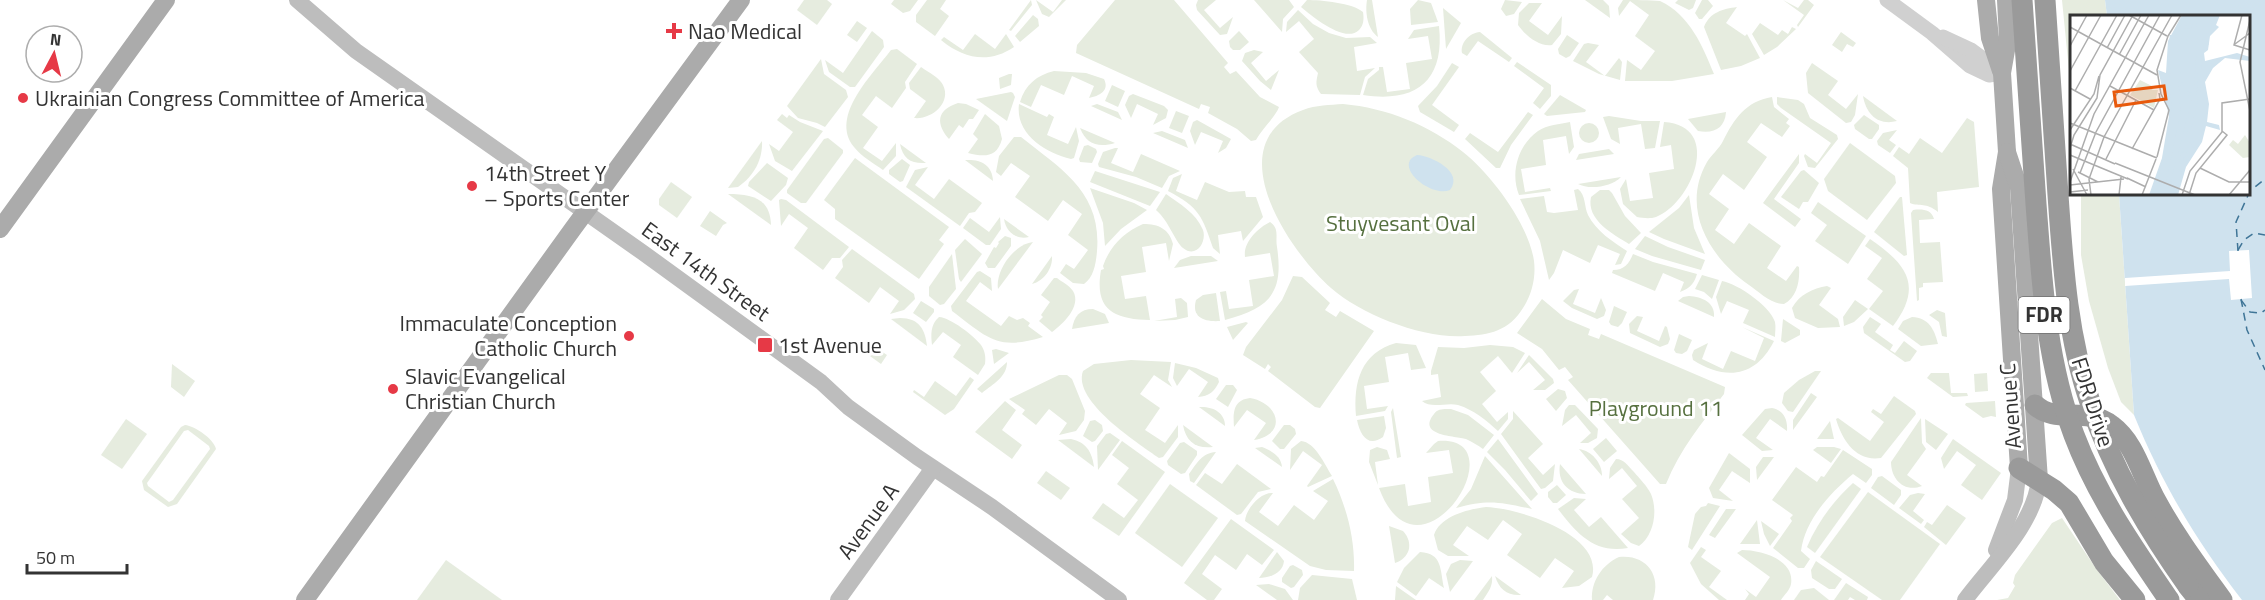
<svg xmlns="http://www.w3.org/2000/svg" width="2265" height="600" viewBox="0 0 2265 600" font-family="'Titillium Web',sans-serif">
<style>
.green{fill:#e6ecdf;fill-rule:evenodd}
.water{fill:#cfe2ee}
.pier{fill:#fff}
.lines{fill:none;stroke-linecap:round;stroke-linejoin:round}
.ferry{stroke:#3f7597;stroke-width:1.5;stroke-dasharray:8 6;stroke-linecap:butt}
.tertiary{stroke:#d0d0d0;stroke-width:15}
.secondary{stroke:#bdbdbd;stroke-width:16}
.primary{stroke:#ababab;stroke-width:18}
.motorway{stroke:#9a9a9a;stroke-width:21}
.motorway-bridge{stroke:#9a9a9a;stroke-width:21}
.poi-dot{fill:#e63946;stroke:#fff;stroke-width:2}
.labels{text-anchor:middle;stroke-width:6;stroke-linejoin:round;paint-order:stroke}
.shield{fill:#fff;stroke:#707070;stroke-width:1.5}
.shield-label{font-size:21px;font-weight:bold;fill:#333}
.poi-label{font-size:22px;fill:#333;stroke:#fff;text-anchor:start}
.park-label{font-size:22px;fill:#56703f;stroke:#fff}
.street-label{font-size:22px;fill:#333;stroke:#fff}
.inset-river{fill:none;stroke:#cfe2ee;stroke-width:3}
.inset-road{fill:none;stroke:#adadad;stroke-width:1.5}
.view{fill:#e8590c;fill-opacity:0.15;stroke:#e8590c;stroke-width:3}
.inset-edge{fill:none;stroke:#333;stroke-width:3}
</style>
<rect width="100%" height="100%" fill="#fff"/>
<g class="green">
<polygon points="804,0 827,0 832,4 817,25 797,10"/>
<polygon points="894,0 918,0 910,11 903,13 891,4"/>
<polygon points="927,0 946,0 940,9 949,16 935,36 916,22 916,15"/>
<polygon points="1031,0 1032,5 1011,31 1009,30"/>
<polygon points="1036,0 1053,12 1062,0 1066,0 1049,17 1042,14"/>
<path d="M 1115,0 L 1174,0 L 1228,63 L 1224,67 L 1230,74 L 1236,71 L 1260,97 L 1279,107 C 1276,116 1262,129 1256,140 L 1251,141 L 1237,129 L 1208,113 L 1210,107 L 1201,104 L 1199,109 L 1076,53 L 1077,45 Z"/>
<polygon points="1198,0 1216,0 1204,10 1220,28 1233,17 1227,34 1220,35 1197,10 1196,5"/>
<polygon points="1254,0 1289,0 1294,7 1283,19 1282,32"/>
<path d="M 1307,0 C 1321,0 1353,3 1363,12 C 1364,18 1364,25 1359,30 C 1345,44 1312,16 1301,7 Z"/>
<path d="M 1367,0 L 1372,0 L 1378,37 C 1367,29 1365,12 1367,0 Z"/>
<polygon points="1418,0 1431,3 1438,22 1411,25 1410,9"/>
<polygon points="1505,0 1522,2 1514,14 1506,16 1501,9"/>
<polygon points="1585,0 1603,0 1609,6 1610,18"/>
<path d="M 1623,0 C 1634,0 1651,0 1660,1 C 1690,15 1703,47 1714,74 L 1672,81 L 1625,81 L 1627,60 L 1641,70 L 1655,51 L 1635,36 L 1649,15 L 1630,1 L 1619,16 L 1618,8 Z"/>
<polygon points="1678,0 1696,0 1693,8 1689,10 1675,3"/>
<polygon points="1702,0 1708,0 1713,6 1702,19 1699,19 1695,13"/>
<polygon points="1783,0 1798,8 1804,0 1808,0 1814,5 1798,27 1797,25 1804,15"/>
<polygon points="2062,0 2105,0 2107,16 2072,16 2071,91"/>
<path d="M 1529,3 L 1542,3 L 1529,21 L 1548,35 L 1562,16 L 1561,34 L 1552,45 C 1539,47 1525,35 1518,25 L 1519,13 Z"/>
<path d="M 1737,7 L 1726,23 L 1745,36 L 1747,34 L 1760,58 L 1741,66 L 1721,70 L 1704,27 C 1710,12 1723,9 1737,7 Z"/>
<polygon points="1443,8 1461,23 1446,49"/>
<path d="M 1298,10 L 1313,24 L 1329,33 L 1346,38 L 1370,37 L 1377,43 L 1354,47 L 1357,71 L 1375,68 L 1365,77 L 1360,95 L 1321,94 C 1315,86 1316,82 1318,73 L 1299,52 L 1314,39 L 1299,21 L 1286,32 L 1287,22 Z"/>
<polygon points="1033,15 1038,19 1039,26 1020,42 1015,36"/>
<polygon points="857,21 867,28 857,42 847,35"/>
<polygon points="1760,23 1778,35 1782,30 1788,34 1792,27 1796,29 1777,47 1764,55 1752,34"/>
<path d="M 1439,26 C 1445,82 1415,103 1363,95 L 1368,79 L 1379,70 L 1379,67 L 1383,67 L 1387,92 L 1410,89 L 1406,63 L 1432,59 L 1428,36 L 1408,39 L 1414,30 Z"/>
<polygon points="872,31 883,40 884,47 855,87 850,87 829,72 825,60 843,73"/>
<polygon points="1239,31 1249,42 1240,50 1233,50 1230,47 1229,41"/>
<path d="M 1480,32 L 1512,58 L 1509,62 L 1478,41 L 1467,56 L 1462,53 C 1460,43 1469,33 1480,32 Z"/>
<polygon points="1841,32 1856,43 1853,47 1847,44 1842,52 1832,45"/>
<path d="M 975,34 L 995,49 L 1006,34 L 1014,47 C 989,64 964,59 941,40 L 944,37 L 963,50 Z"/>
<polygon points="1567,35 1579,43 1570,56 1566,58 1559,54 1558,49"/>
<polygon points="1588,43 1599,45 1586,62 1605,76 1619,58 1622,62 1620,80 1599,74 1573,61 1584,44"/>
<path d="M 897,49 L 917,64 L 905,82 L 906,88 L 892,108 L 876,96 L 862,115 L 878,127 L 863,148 L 882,161 L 896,143 L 896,156 L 883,170 C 873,163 861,156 854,147 C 829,116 873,74 891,50 Z"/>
<polygon points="1254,50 1263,52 1251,63 1266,81 1279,70 1271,90 1260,81 1242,61 1245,53"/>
<polygon points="821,59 824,74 846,90 848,97 825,127 817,123 798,118 787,106"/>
<polygon points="1517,62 1551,85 1551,96 1540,109 1533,103 1544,88 1514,66"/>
<polygon points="1452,63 1459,67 1432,105 1459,125 1454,132 1420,112 1418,106 1437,86"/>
<polygon points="1812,63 1838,81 1828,95 1846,109 1858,94 1855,115 1851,122 1846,123 1808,93 1806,73"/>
<path d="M 921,67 C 928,72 940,78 943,85 C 952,103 931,120 914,118 L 926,101 L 910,89 L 909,83 Z"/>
<path d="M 1054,71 L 1086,73 L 1104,79 C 1110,91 1099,96 1089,98 L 1094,86 L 1072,76 L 1064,95 L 1041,85 L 1031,107 L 1020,102 C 1025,85 1037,75 1054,71 Z"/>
<polygon points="1009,74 1012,74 1011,85 1000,89 999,78"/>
<polygon points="1112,85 1125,91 1118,107 1105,101"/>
<polygon points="1011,92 1013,93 1015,97 1007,121 976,99"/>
<polygon points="1133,94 1164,106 1168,110 1166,118 1153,125 1158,114 1137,104 1131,118 1125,105 1129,96"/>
<polygon points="1560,95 1586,110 1585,112 1547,116 1544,114"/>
<path d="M 1863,96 L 1897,121 C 1878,126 1866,114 1863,96 Z"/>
<path d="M 1772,97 L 1774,107 L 1789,119 L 1786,123 L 1790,126 L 1782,137 L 1761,123 L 1747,142 L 1767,157 L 1744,190 L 1723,174 L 1709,194 L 1729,209 L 1715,230 L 1734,244 L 1749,223 L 1781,246 L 1767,268 L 1786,281 L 1797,266 L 1799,267 C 1800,281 1797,297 1784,304 C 1771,304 1759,292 1749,285 C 1710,258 1680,209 1707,162 C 1711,155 1719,149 1723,141 C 1734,119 1746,101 1772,97 Z"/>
<polygon points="1777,97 1798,100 1804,104 1810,118 1837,135 1838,139 1815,168 1808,167 1804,156 1805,154 1817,163 1831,143 1781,108 1777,104"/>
<path d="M 958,103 L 966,104 L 979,110 L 973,119 L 969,119 L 963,128 L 959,125 L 949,139 C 936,124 936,110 958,103 Z"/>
<path d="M 1019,104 L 1047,117 L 1049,114 L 1054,117 L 1047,135 L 1068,144 L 1076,127 L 1079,141 L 1074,158 L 1071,159 C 1045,153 1015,134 1019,104 Z"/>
<polygon points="1097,104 1118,112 1122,120 1091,106"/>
<path d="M 1343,104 C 1387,108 1429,125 1463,152 C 1492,175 1529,225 1534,261 C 1536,277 1532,294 1523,308 C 1509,331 1489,335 1465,336 C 1423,339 1362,315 1331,288 C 1288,250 1216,142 1303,110 C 1316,105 1330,105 1343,104 Z"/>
<polygon points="1176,111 1189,116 1182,133 1169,128"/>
<polygon points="1528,112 1533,115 1511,145 1500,168 1496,168 1465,139 1470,133 1498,152"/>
<path d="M 1726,112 C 1725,128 1714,134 1698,131 L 1688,119 Z"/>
<polygon points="782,114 787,118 789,115 800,122 823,131 792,171 775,161 769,144 779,151 793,132 777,120"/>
<path d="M 985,114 L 999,126 L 1002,139 C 997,158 984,157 968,153 L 978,139 L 973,134 Z"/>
<polygon points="1864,115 1879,125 1879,129 1872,139 1869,139 1855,129 1854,125"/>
<polygon points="1609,116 1641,121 1660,121 1655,148 1645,149 1641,124 1618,128 1620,144 1611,139 1603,117"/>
<path d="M 1967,118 L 1974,122 L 1979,187 L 1937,192 L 1938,212 C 1926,202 1920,207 1910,203 L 1908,168 L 1893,156 L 1899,147 L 1909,154 L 1920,138 L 1942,153 Z"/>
<polygon points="1197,120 1231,139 1226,148 1218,153 1223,141 1201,132 1195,145 1190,131 1193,122"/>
<path d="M 1570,122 L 1574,147 L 1569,154 L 1566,136 L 1543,140 L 1546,165 L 1521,169 L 1525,192 L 1550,188 L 1551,191 L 1519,195 C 1510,173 1518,145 1538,131 C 1547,125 1560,124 1570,122 Z"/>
<path d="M 1664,122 C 1724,126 1691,204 1656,217 C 1650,219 1643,218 1637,217 L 1623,204 L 1620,189 L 1626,179 L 1630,201 L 1653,198 L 1649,173 L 1674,169 L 1671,145 L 1660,147 Z"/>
<circle cx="1589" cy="133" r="10"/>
<path d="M 1080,128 L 1115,143 C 1098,148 1086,144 1080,128 Z"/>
<polygon points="1897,130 1889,140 1896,145 1890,153 1878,145 1877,141 1883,133"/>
<polygon points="1162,131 1185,140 1188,148 1153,133"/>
<path d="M 1014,137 L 1021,137 C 1061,169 1102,192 1097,251 C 1096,263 1094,277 1084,284 L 1073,283 L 1060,273 L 1066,264 L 1074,269 L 1088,250 L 1068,235 L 1082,214 L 1063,200 L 1048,221 L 1015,197 L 1030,176 L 1011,163 L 1001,176 L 996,172 L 999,156 Z"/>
<polygon points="828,138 843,150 843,153 806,203 801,203 787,193 787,190 824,139"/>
<path d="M 762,141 C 763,159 754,176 738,187 L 728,188 Z"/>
<polygon points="1850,143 1895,176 1896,183 1867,220 1828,191 1824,179"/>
<path d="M 900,144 L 926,163 C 911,164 903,159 900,144 Z"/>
<polygon points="1088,145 1096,149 1097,152 1092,163 1080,162 1079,159 1084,146"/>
<polygon points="1115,148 1118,148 1111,163 1133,172 1141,154 1180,171 1169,176 1162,188 1136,177 1099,167 1098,164 1103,152"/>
<polygon points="1609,149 1614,154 1576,160 1579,154"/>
<polygon points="1799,154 1799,163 1774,199 1801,219 1795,227 1763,203"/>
<polygon points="855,158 949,227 939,240 944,244 919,279 835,219 835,209 824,200"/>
<polygon points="902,159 910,165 903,181 900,182 889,174 889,170"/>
<path d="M 965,160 C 980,159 992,164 993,181 Z"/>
<polygon points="767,163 788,178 786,185 771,201 748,186 749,182"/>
<polygon points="928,167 915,185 934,199 949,179 982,203 975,212 969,213 960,226 906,187 915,170"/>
<polygon points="1804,170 1819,183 1808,202 1803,202 1799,209 1781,197 1801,171"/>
<polygon points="1095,171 1160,192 1150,206 1090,182"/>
<path d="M 1182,174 L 1176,191 L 1197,200 L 1205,182 L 1229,192 L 1245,191 L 1246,197 L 1256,197 L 1263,217 L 1243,241 L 1241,231 L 1218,235 L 1220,254 L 1213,248 C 1202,216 1200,208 1168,191 L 1173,178 Z"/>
<path d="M 1621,177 C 1612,187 1589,190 1578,184 Z"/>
<polygon points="671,182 692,197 677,218 659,205 659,199"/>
<polygon points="1090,188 1134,203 1147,210 1121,229 1105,246 1103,223"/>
<path d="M 1578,189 C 1586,195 1584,207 1588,215 C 1596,231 1613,242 1627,251 L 1621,264 L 1615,265 L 1620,254 L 1598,245 L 1590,263 L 1563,250 L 1554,273 L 1549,280 L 1540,241 L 1520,199 L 1544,196 L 1547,212 L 1554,213 L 1578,210 L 1574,190 Z"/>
<path d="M 1600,190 L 1609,190 L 1612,193 L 1625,216 L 1641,233 L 1629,244 C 1613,234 1586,220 1591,197 Z"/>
<path d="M 728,194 C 752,194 770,198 771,225 Z"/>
<path d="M 1166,194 C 1180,204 1196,213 1203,230 C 1207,242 1196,259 1183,248 C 1174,240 1169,221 1156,210 Z"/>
<polygon points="2081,194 2119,194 2134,415 2121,402 2108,368 2089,301 2081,255"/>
<polygon points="1689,195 1694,228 1705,254 1664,239 1649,232 1679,208"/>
<polygon points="1900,197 1902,197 1907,255 1904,256 1874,232"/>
<polygon points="781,199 786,200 849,247 840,258 832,258 823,270 794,248 808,228 789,214 781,226 779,200"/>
<polygon points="1818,202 1866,236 1848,264 1815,241 1827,225 1811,213"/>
<path d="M 1913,210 C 1922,209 1931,209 1934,219 L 1919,220 L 1920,243 L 1940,242 L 1943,282 L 1923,283 L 1923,287 L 1919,288 L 1919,300 L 1917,301 L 1911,213 Z"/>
<polygon points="710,211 727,223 723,225 716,236 700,226"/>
<polygon points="1000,217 1001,229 990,245 986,245 963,228 970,218 989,232"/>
<path d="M 1004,219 L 1029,237 C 1016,240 1006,232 1004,219 Z"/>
<path d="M 1270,222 C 1280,229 1275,237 1277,247 C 1284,294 1269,308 1225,320 L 1220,292 L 1226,291 L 1229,309 L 1253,306 L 1249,280 L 1274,276 L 1270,253 L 1245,257 C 1243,242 1258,228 1270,222 Z"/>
<path d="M 1143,224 C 1159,224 1169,229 1173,244 L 1169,261 L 1166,243 L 1142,247 L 1146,272 L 1121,276 L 1125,299 L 1146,296 L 1150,320 C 1114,319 1094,310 1101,270 L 1104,269 L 1103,266 C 1110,246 1124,232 1143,224 Z"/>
<polygon points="1005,236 1011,238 1011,246 995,268 988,268 985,263 994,247 996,248 999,243 998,242"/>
<polygon points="1645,236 1668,247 1705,260 1701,270 1652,256 1635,249"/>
<polygon points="965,239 982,254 961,282 959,279 955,250"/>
<path d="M 1870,239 C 1906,264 1924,285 1893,326 L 1869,309 L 1883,291 L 1867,279 L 1882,258 L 1865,246 Z"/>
<path d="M 1033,242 L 998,289 C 995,271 1014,244 1033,242 Z"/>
<polygon points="852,249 914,294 915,299 904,310 890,314 899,301 880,287 869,303 835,278 843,267 842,260"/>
<polygon points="952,254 956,289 944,304 940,305 929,296 929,287"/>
<path d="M 1633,254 L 1653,262 L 1697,274 C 1694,284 1690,288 1680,292 L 1684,282 L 1663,273 L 1655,291 L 1612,273 L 1613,270 C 1624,270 1629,264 1633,254 Z"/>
<path d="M 1052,256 C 1053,268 1044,281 1032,284 Z"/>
<polygon points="1191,256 1211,256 1218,261 1174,268 1180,260"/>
<path d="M 980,271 L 991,278 L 992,291 L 980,282 L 966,301 L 1001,326 L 1009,316 L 1017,320 L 1023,318 L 1030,323 L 1028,326 L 1043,337 C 997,351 988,338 952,311 L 951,306 L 977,272 Z"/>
<polygon points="1702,275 1719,280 1712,299 1704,292 1695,289"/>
<polygon points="1293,276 1302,277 1330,303 1325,310 1336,317 1340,311 1374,331 1320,408 1315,407 1268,371 1271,367 1268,364 1265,369 1243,355 1246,347 1282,300"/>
<path d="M 1054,278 L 1057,278 C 1062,282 1069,285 1073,291 C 1082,306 1063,324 1052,332 L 1039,321 L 1043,317 L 1041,315 L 1050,302 L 1041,295 Z"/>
<path d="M 1722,281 C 1738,284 1770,306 1775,322 C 1776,327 1775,332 1775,337 L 1743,323 L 1749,310 L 1727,301 L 1721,314 L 1716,297 Z"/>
<path d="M 1827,286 L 1831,288 L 1819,305 L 1838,319 L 1840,327 L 1818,328 L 1795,318 L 1792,308 C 1799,295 1813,288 1827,286 Z"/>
<polygon points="1579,289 1573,304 1595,313 1601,298 1606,310 1604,316 1597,319 1572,308 1563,301 1574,290"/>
<path d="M 1216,293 L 1220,321 C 1205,322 1191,318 1196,300 L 1203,295 Z"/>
<path d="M 1689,296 C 1702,297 1715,302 1714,317 L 1678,301 L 1683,297 Z"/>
<polygon points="1181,298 1187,303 1188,317 1175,320 1154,321 1177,317 1175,299"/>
<path d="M 1542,299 L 1566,319 L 1590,329 L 1588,335 L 1599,339 L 1601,334 L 1725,387 L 1724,394 C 1702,423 1680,449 1666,484 L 1660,484 L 1568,380 L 1573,377 L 1565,367 L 1559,370 L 1542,349 L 1517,333 Z"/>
<polygon points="1855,300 1868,309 1854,322 1844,326 1843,317"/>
<polygon points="921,301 934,309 934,312 926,322 913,313"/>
<polygon points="1614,306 1627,312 1622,323 1618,327 1611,325 1609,322"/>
<path d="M 1093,309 L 1105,314 L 1109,323 L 1072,329 C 1074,316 1080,309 1093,309 Z"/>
<polygon points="1937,310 1945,313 1947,337 1942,336 1939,322 1929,315"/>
<polygon points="1637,316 1643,317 1637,331 1659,341 1665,326 1667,327 1670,339 1668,344 1660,347 1630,333 1629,324"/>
<path d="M 939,317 C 951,318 973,335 981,345 C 985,351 986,357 985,364 L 978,375 L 953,357 L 961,345 L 943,332 L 932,345 C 931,335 930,325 939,317 Z"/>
<polygon points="1870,317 1881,324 1875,332 1893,345 1890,350 1895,353 1904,341 1917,351 1910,361 1905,362 1864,333 1863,327"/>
<path d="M 1912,317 C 1929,318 1934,329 1938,344 L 1921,346 L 1898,329 L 1903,321 Z"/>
<path d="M 900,318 C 919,318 925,329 927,346 L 891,319 Z"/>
<polygon points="1783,319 1800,330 1800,335 1785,343 1781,341"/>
<polygon points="1246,322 1248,323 1233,340 1227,327"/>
<path d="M 1742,327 L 1774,341 C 1756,377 1726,381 1693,360 L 1692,355 L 1694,350 L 1708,343 L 1702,359 L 1723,369 L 1731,351 L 1755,361 L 1764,338 Z"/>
<polygon points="1679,334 1692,340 1687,351 1682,354 1676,353 1674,350"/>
<polygon points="869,343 887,355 881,364 863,351"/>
<path d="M 1396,343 L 1416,345 L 1426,368 L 1411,370 L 1408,353 L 1385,357 L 1389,382 L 1364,386 L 1367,409 L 1388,406 L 1385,411 L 1356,416 C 1353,382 1361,353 1396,343 Z"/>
<path d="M 1490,345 L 1513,347 L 1525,353 L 1512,373 L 1498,356 L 1480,372 L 1496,391 L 1482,404 L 1497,422 L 1508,412 L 1508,419 L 1498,431 C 1486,420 1474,410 1458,405 C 1447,402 1431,409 1422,401 L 1441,397 L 1438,374 L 1431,375 L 1431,371 L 1438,347 L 1464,348 Z"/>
<polygon points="996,349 1009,353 994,364 992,350"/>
<polygon points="1529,355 1553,379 1554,383 1545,390 1533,390 1545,380 1529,362 1517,373"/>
<path d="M 1131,360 L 1171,362 L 1168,380 L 1172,387 L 1154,375 L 1140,394 L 1160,408 L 1145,430 L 1165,443 L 1178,425 L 1178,437 L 1163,457 L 1159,458 C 1138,443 1072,401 1083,371 L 1094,364 Z"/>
<path d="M 1007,362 C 1007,377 993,384 982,393 L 977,389 Z"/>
<path d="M 1175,363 L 1196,368 L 1218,378 L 1219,382 C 1214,392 1209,396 1198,397 L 1208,382 L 1189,369 L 1177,386 L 1173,378 Z"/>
<polygon points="172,364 195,381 184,397 171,387"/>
<polygon points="1815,371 1821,371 1793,412 1788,411 1782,403 1784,393 1799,380"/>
<polygon points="1931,373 1949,373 1951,393 1967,393 1968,396 1953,397 1927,378"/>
<polygon points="1987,373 1988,391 1975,392 1974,374"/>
<polygon points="1059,375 1067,375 1072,379 1085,411 1084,420 1076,431 1059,435 1067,423 1049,409 1036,425 1022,414 1025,410 1009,399"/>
<polygon points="970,377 974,380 954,409 945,415 913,392 914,390 924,397 935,381 956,396"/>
<polygon points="1226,385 1233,385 1237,390 1228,407 1216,399"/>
<polygon points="1558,389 1565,391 1567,398 1556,411 1546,399"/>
<polygon points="1811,393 1817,397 1793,430 1793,420"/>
<path d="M 1894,396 L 1915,411 L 1916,414 L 1881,458 C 1856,462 1842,440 1836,419 L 1838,418 L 1870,441 L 1884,422 L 1871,412 L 1873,409 L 1881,414 Z"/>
<path d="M 1250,398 C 1279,403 1288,434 1254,440 L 1266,423 L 1247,410 L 1234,427 C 1233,413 1233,400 1250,398 Z"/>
<polygon points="1005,401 1016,410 1002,430 1022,445 1012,459 975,432"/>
<polygon points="1995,401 1996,417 1991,416 1983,418 1965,405 1966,403"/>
<polygon points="1569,405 1575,405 1598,429 1597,438 1588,443 1580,443 1591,433 1576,415 1562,426 1565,410"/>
<path d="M 1199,407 C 1212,406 1225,412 1225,426 Z"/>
<polygon points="1393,408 1401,457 1397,458 1391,412"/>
<path d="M 1772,408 C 1783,410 1788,419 1787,431 L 1770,419 L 1756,438 L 1773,450 L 1762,451 L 1742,435 L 1765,409 Z"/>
<path d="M 1451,409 L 1468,415 L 1494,435 L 1483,449 C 1478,445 1472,442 1466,439 C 1456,436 1416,436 1434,414 C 1438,408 1445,409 1451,409 Z"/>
<polygon points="1513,411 1543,444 1528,458 1543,475 1555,464 1553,481 1545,488 1541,489 1501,434 1513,419"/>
<path d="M 1384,416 L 1386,428 L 1383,437 C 1368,448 1360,435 1357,420 Z"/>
<path d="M 1921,418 L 1922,443 L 1926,449 L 1907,475 L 1922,486 C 1904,493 1891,479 1891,462 Z"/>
<polygon points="126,419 147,434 122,469 101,455"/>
<polygon points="1925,419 1948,434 1936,450 1926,442"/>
<polygon points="1095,420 1102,425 1103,431 1095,441 1092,442 1083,436 1090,421"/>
<polygon points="1830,421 1834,439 1817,439"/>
<path d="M 185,425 C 195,426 214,439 216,449 L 177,504 L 168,507 L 144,490 L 142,481 L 181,427 ZM 188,430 L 209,446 L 210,449 L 173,500 L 169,502 L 148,486 L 147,483 L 184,431 Z"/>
<path d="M 1183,425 L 1213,447 C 1196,449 1186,442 1183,425 Z"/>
<polygon points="1284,425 1290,425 1295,429 1296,434 1284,449 1280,449 1272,441"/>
<polygon points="1110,433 1120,440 1098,470 1097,446 1106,434"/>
<polygon points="1606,438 1617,451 1604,462 1593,449"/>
<path d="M 1071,439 C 1086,442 1092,452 1094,467 L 1058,440 Z"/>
<polygon points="1498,439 1538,494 1531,501 1505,470 1487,452"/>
<polygon points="1953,439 2001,473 1982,500 1961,485 1976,465 1957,451 1944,469 1941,458"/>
<polygon points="1122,441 1165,472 1119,536 1092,518 1103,503 1124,518 1138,500 1117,484 1129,468 1112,455"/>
<path d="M 1301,441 C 1315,442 1325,465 1332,476 L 1308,487 L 1307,486 L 1322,465 L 1303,451 L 1290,470 L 1291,449 Z"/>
<path d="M 1438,441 C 1521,435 1419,595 1379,488 L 1405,484 L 1408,506 L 1431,502 L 1428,477 L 1453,473 L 1449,450 L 1426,453 L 1434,444 Z"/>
<polygon points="1184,442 1197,451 1197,455 1185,473 1181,474 1168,465 1167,461 1180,443"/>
<path d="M 1262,447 C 1272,451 1281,456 1282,467 L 1255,448 Z"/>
<polygon points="1377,447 1387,450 1390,459 1375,462 1378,485 1369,462 1370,450"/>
<polygon points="1817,447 1834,447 1841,449 1831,463 1813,450"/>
<path d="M 1579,449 C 1592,451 1602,463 1602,476 Z"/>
<path d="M 1843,450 L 1872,469 L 1872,475 L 1866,483 L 1853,474 C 1830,493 1805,520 1801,551 L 1810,559 L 1804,568 L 1798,568 L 1773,548 L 1792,521 L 1790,518 L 1793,515 L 1772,500 L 1796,467 L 1817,482 L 1821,476 L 1824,477 Z"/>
<path d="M 1216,452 L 1194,483 L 1190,481 L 1189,474 C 1197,463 1202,453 1216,452 Z"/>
<polygon points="1729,453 1750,469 1750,483 1732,471 1719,490 1733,501 1713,498 1709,488"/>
<path d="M 1485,456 L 1532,509 C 1500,502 1488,499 1456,508 L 1471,489 Z"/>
<polygon points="1763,457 1774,457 1757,480 1756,467"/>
<path d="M 1616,459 C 1624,459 1628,466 1634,472 C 1640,479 1647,486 1651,494 C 1658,511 1654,535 1639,546 L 1631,543 L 1621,534 L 1639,518 L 1622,499 L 1637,486 L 1622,468 L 1609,479 L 1610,468 Z"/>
<polygon points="1237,464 1271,489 1258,492 1241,514 1237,515 1196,485 1205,473 1222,484"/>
<path d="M 1560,464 L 1586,494 C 1568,494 1557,482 1560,464 Z"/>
<polygon points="1046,471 1070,488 1061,500 1037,483"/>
<polygon points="1882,476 1901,490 1901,495 1894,505 1871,488 1878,477"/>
<path d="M 1333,479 C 1347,508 1355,539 1354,571 L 1326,570 L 1310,566 L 1245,521 C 1246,509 1260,492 1273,493 L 1259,512 L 1278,526 L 1294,505 L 1314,520 L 1328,501 L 1313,491 Z"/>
<path d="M 1853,483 L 1861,489 L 1815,553 L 1807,547 C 1817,523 1834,500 1853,483 Z"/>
<polygon points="1170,484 1218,518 1182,567 1135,533"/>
<polygon points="1557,485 1566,495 1557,503 1553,503 1548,497 1548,492"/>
<polygon points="1868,492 1940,544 1900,600 1882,600 1820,557"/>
<polygon points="1918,493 1925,494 1913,511 1924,520 1921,524 1899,508 1910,495"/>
<path d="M 1574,498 L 1586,499 L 1574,510 L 1589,527 L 1601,517 L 1628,548 C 1595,554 1577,534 1558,509 Z"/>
<polygon points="1708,503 1720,506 1692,550 1688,547 1695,514 1701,507 1706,506"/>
<polygon points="1947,505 1966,518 1946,545 1924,527 1927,522 1932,525"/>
<path d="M 1486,507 C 1517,508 1604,534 1592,577 L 1579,586 L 1562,588 L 1574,571 L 1555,558 L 1540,578 L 1507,555 L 1522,534 L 1503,520 L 1488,540 L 1467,526 L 1453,545 L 1469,556 L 1448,556 L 1438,550 L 1434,535 C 1440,516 1469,509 1486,507 Z"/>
<polygon points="1726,509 1736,509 1715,538 1709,535"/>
<polygon points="2062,518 2097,570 2120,600 1997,600 2008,598 2015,586 2013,583 2015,575 2052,523"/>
<polygon points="1231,519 1274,550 1262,565 1247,554 1236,570 1215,555 1202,574 1222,589 1214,600 1207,600 1184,583"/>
<polygon points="1757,520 1760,544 1740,544"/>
<polygon points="1761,521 1779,534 1770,546 1764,534"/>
<path d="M 1389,526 L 1403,531 C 1414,543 1410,558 1395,563 Z"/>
<polygon points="1701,547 1706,550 1701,557 1721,571 1709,587 1727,600 1719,600 1701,584 1690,563"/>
<path d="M 1742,550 C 1760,550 1795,559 1791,584 C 1790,590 1784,595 1781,600 L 1745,600 L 1749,594 L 1745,589 L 1756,597 L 1770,577 L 1737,553 Z"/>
<path d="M 1277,552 L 1284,561 C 1283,573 1270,578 1259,578 Z"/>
<path d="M 1420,552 C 1443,553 1440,571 1444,588 L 1429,578 L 1416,596 L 1397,582 L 1404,568 Z"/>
<path d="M 1619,557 C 1645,554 1662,574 1653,600 L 1613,600 L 1607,595 L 1603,600 L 1592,600 C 1591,581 1602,565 1619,557 Z"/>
<polygon points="446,560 502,600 417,600"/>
<polygon points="1460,560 1473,561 1450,592 1446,574 1451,564"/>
<polygon points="1816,561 1842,579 1835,589 1829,589 1812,578 1811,570"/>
<polygon points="1293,565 1302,570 1303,575 1294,587 1291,588 1282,582 1282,578 1290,566"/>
<polygon points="1312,575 1352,579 1357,600 1298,600 1300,588"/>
<path d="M 1492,576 C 1493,586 1489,591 1483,600 L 1474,600 Z"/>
<path d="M 1495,576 L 1521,595 C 1507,596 1499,589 1495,576 Z"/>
<polygon points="1846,583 1868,597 1867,600 1855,600 1850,597 1848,600 1834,600"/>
<polygon points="1269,584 1285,589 1293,600 1277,600 1256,585"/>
<polygon points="1396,586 1416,600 1395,600"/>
<polygon points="1814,588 1829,600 1794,600 1801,590"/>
</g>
<g class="water">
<path d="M 2105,0 L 2265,0 L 2265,600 L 2242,600 C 2197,542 2162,484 2134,415 L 2119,194 L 2248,194 L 2248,16 L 2107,16 Z"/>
<path d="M 1417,155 C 1432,156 1464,172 1450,190 C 1430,198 1392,165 1417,155 Z"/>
</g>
<polygon class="pier" points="2249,250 2252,298 2231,300 2229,279 2125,286 2125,278 2230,271 2229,251"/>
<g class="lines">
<g class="ferry">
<polyline points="2238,250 2244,240 2254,233 2265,235"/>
<polyline points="2238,251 2236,222 2250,191 2265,179"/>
<polyline points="2241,299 2247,330 2265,370"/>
<polyline points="2241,300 2250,312 2261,313 2265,310"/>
</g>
<g class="tertiary">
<polyline points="1887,0 1932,33 1970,66 1989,75 2002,73"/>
<polyline points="1943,37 1971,50 2002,73"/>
</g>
<g class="secondary">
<polyline points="297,0 356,51 642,252 821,382 848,407 917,457 992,507 1119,600"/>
<polyline points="1996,550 2015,500 2019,468"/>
<polyline points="838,600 933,468"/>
<path d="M 1965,600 C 1991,565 2034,525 2039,480"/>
</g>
<g class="primary">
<polyline points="1986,0 1990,38 2001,71"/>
<polyline points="2006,0 2008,39 2002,73 2007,152 2001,189 2019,468"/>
<polyline points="2007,152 2019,188 2039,480"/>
<polyline points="0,229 166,0"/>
<polyline points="305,600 572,230 741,0"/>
</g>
<g class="motorway">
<path d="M 2035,405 C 2057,425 2085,405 2112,426 C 2135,443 2142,476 2156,501 C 2175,536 2199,568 2222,600"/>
<polyline points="2019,468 2054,490 2069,503 2104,562 2135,600"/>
<polyline points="2188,586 2199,600"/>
</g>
<g class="motorway-bridge">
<path d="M 2022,0 C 2027,68 2031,136 2036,204 C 2042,283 2046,360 2074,435 C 2097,496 2133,547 2169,600"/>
<path d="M 2045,0 C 2049,65 2054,130 2058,195 C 2063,265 2067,335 2090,402 C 2112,469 2147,528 2188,586"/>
</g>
</g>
<g class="poi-dot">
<path d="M671 22h6v6h6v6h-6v6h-6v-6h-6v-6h6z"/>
<circle cx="23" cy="98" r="6"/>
<circle cx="472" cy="186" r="6"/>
<circle cx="629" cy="336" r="6"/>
<rect x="757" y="337" width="16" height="16" rx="3"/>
<circle cx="393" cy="389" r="6"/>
</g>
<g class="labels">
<rect class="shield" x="2018.5" y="297" width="51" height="36" rx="4.5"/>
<g class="shield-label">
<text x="2044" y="322">FDR</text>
</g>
<g class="poi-label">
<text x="688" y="39">Nao Medical</text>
<text x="35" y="106">Ukrainian Congress Committee of America</text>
<text x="484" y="181">14th Street Y<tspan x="484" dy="25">– Sports Center</tspan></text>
<text x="617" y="331" text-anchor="end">Immaculate Conception<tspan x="617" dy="25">Catholic Church</tspan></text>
<text x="778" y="353">1st Avenue</text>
<text x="405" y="384">Slavic Evangelical<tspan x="405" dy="25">Christian Church</tspan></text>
</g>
<g class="park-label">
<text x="1401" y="231">Stuyvesant Oval</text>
<text x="1656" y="416">Playground 11</text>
</g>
<g class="street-label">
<text transform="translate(706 271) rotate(36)" y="8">East 14th Street</text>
<text transform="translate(2093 402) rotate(72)" y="8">FDR Drive</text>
<text transform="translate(2010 406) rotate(-94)" y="8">Avenue C</text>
<text transform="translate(868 521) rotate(-54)" y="8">Avenue A</text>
</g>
</g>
<g transform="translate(2070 15)">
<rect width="180" height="180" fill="#fff"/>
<path d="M 70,65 L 84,72 L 82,75 L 88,75 L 84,93 L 60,80 ZM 175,120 L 180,128 L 180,142 L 173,143 L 159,130 L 163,125 L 168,129 Z" fill="#e6ecdf"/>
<path d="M 112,0 L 150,0 L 146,10 L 149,12 L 140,21 L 138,35 L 134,38 L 135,46 L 167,38 L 180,42 L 180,46 L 155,43 L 143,53 L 135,67 L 139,89 L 137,107 L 149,110 L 150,115 L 136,111 L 132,127 L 116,152 L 108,180 L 79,180 L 92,143 L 99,101 L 88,55 L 96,58 L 98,26 Z" fill="#cfe2ee"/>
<path class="inset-river" d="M 106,14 L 127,10 L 137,0M 105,19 L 122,0M 105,21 L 135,27M 104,22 L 110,67 L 116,78 L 125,80M 95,77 L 102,65 L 101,26M 129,80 L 130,36 L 135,30M 123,129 L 119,117 L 127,82M 125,132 L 115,116 L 125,79 L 128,36 L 138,28M 90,164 L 103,96 L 101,23M 93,164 L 106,97 L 102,23M 91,165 L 105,97 L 104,83 L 95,79 L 95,74M 94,165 L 107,97 L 101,20M 95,165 L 109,97 L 104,20M 102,167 L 125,83 L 129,80M 105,168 L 121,132M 103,169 L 114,138 L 121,131"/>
<path class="inset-road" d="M 59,0 L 97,21M 172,0 L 164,30 L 180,35M 180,5 L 170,47 L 180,96M 0,12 L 87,60M 165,29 L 180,18M 0,31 L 17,0M 37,33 L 55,0M 49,40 L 71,0M 0,56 L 31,0M 40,71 L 84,95M 0,73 L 20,84M 5,76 L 47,0M 0,108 L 87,143M 0,115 L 24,79 L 29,61M 0,129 L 45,149M 0,133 L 4,120 L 27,83 L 30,60 L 63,0M 62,134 L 90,84 L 89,78M 0,140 L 58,164M 87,142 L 99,95 L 91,79 L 87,55 L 98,21 L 111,0M 36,144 L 66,85M 45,148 L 125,180M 130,153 L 159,167 L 180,167M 3,154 L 17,180M 8,157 L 28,167M 10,158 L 26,117 L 90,0M 57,163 L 76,172M 0,167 L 24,99 L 79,0M 0,170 L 54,164M 0,177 L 18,175M 21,180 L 19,164 L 34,122 L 102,0M 49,180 L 51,162M 72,180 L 86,144M 112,180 L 120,156 L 152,117 L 152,88 L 180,84M 119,180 L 126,158 L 157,120 L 152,116M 159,180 L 180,155"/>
<path class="view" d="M 94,71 L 96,84 L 46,91 L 44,77 Z"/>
<rect width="180" height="180" class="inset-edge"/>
</g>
<g transform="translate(54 54) rotate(7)"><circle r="28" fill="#ffffff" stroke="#adadad" stroke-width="1.5"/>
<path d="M0-4.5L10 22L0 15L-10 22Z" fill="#e63946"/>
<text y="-9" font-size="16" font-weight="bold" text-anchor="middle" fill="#333333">N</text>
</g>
<path d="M27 564v9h100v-9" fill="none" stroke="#333333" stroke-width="3"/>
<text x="36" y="564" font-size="18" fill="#333333" stroke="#ffffff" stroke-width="4.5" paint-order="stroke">50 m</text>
</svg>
